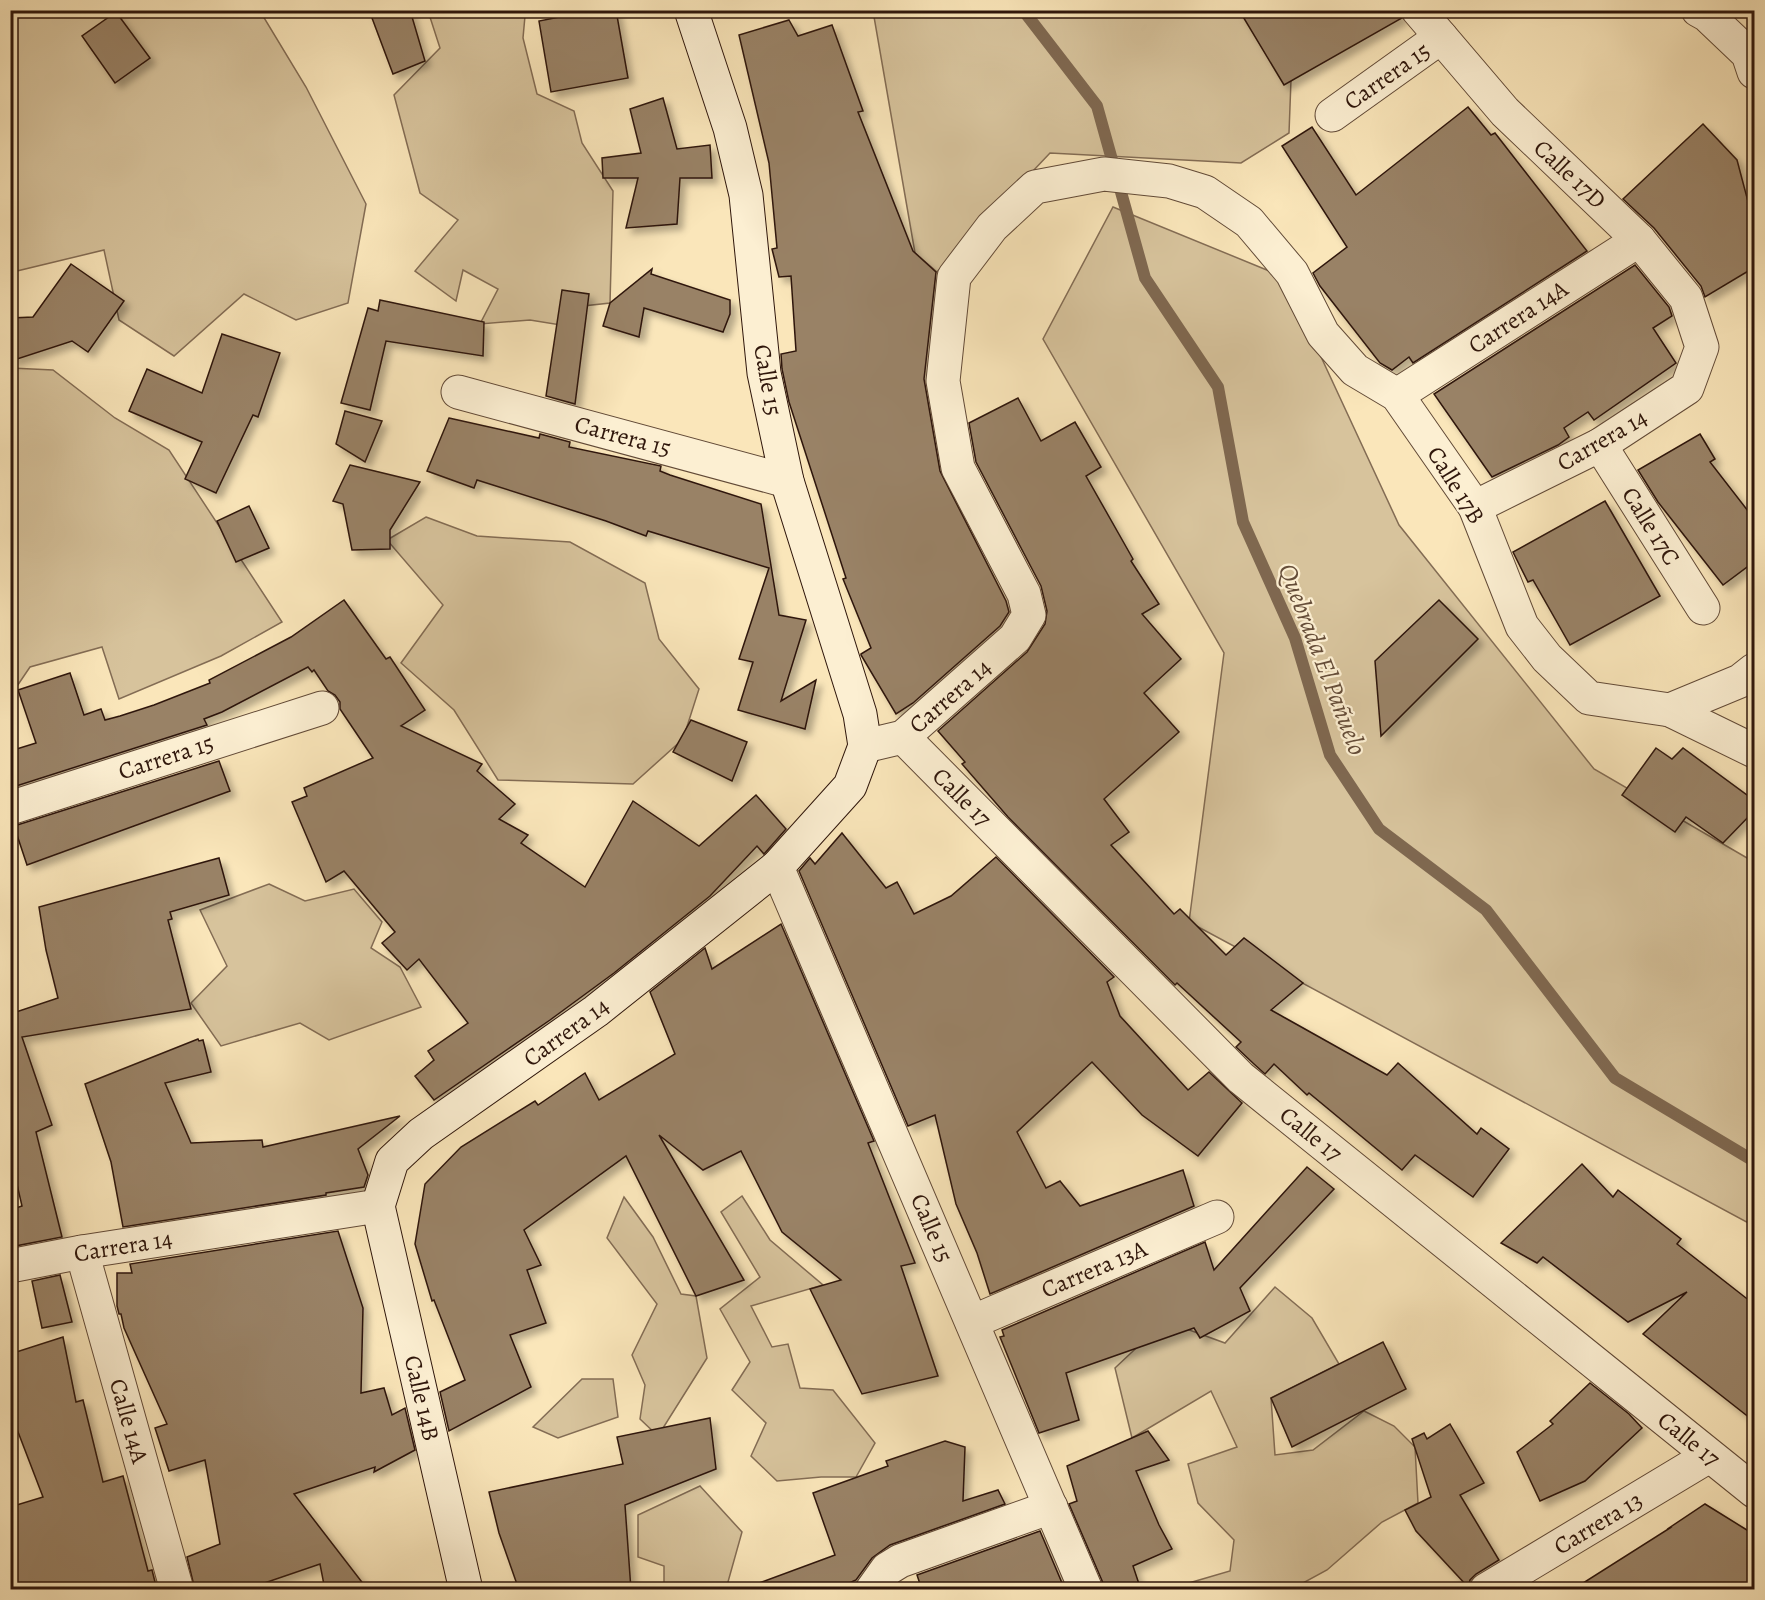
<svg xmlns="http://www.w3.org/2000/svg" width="1765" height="1600" viewBox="0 0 1765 1600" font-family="Alegreya,serif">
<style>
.green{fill:#d7c39c;stroke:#836c54;stroke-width:1.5}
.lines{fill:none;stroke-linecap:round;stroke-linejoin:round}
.stream{stroke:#7f6850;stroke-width:12}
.building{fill:#998266;stroke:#2f160b;stroke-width:1.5;filter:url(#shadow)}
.street-casing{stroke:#624a37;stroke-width:35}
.secondary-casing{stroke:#2f160b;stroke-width:35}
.street{stroke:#fcefd2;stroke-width:33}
.secondary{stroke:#fcefd2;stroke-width:33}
.labels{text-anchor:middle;stroke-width:4.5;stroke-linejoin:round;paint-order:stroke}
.street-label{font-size:24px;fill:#2f160b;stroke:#fcefd2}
.water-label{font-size:26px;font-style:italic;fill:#654d39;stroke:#fcefd2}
</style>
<defs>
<filter id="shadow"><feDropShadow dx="5.5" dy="5.5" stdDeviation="3" flood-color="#0004"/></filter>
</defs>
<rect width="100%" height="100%" fill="#fae6ba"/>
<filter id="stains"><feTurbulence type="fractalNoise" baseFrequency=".00333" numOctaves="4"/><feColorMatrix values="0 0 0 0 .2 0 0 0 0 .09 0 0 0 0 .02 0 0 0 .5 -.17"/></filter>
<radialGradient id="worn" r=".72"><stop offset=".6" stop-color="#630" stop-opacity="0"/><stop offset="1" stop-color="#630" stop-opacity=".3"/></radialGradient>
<g class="green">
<polygon points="11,11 260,11 306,87 366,204 348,303 296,320 244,294 174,356 119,320 104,250 17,271 11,276"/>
<polygon points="428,11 521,11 525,16 523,38 537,94 574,111 582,143 613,191 610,303 583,306 573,327 530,320 480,324 498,289 463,270 456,301 415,271 458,220 420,193 394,95 440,48"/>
<polygon points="873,11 1260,11 1292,53 1289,133 1241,163 1050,153 937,272 915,253"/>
<polygon points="1113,207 1284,277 1399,525 1594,769 1754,862 1754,1226 1189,922 1224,653 1043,339"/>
<polygon points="11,368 53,370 115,418 169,450 282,622 221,656 119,699 102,647 30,667 11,695"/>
<polygon points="426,517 477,536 570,542 645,583 659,639 699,689 683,739 633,784 498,780 454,710 401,663 443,605 387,540"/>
<polygon points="269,884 305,901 354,889 382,922 371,948 400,967 421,1007 329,1040 300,1023 221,1046 191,1003 227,966 200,910"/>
<polygon points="742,1196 770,1240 823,1285 751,1306 772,1347 788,1344 800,1388 833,1390 875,1443 856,1477 821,1477 777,1481 751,1456 766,1423 732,1390 750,1362 720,1309 760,1277 721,1212"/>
<polygon points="624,1197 653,1237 681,1294 696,1296 707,1358 658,1436 640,1419 645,1385 632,1355 657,1304 607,1238"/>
<polygon points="1275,1287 1312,1318 1339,1364 1271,1398 1275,1455 1313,1450 1364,1411 1394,1426 1415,1447 1418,1503 1382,1522 1327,1570 1292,1589 1185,1589 1189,1583 1230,1571 1234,1540 1198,1503 1188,1464 1237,1447 1211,1391 1132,1438 1115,1368 1165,1321 1225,1343"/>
<polygon points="582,1379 613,1379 618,1417 558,1438 533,1427"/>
<polygon points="700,1486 742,1532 726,1589 664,1589 664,1566 638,1557 638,1515"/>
</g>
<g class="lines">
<polyline class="stream" points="1023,10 1097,106 1145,278 1218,387 1243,522 1295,638 1330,755 1379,829 1486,910 1615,1078 1754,1161"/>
</g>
<g class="building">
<polygon points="369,10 410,10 425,61 393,74"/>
<polygon points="595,10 616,10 628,78 551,92 539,21"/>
<polygon points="1239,10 1400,10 1402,18 1284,85"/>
<polygon points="116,12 150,58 115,83 82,36"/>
<polygon points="789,20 798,36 832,25 863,111 858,112 913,251 936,272 924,379 940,471 1006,601 1009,612 1000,626 913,703 896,714 861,655 861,654 871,648 843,579 846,578 789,402 782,369 781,354 796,351 791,276 779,277 772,249 777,248 769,163 739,35"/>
<polygon points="663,98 677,149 710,145 712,178 680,178 677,224 626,228 638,178 603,178 602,158 641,153 630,109"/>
<polygon points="1468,107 1491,135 1495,133 1587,251 1413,363 1409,357 1392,370 1380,363 1320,286 1313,273 1347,247 1282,146 1312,127 1356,195"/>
<polygon points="1703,124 1737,160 1755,228 1755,267 1705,297 1701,286 1654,228 1623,199"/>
<polygon points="71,264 124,301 88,352 72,341 11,361 11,318 33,317"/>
<polygon points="1635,265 1669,307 1672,316 1653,328 1676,363 1594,420 1588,412 1564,428 1569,437 1558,445 1492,477 1434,394"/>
<polygon points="652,269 651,274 730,300 730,314 723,332 644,308 639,337 603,326 610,303"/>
<polygon points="562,290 589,294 575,404 546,396"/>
<polygon points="380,300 484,322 483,356 386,341 370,410 341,403 368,308 378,311"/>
<polygon points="222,334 280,353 258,417 253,415 216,493 185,479 202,442 129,411 147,369 202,393"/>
<polygon points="1018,398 1041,441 1075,422 1101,467 1086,476 1133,559 1131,561 1159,604 1142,614 1181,659 1144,693 1179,732 1104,799 1129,832 1111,845 1174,914 1180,909 1226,955 1244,938 1303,983 1271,1010 1387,1075 1398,1063 1477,1134 1481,1128 1509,1149 1473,1197 1415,1155 1402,1170 1309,1093 1307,1095 1274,1064 1265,1074 1254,1064 1236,1047 1241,1042 1177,983 1175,985 1008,817 962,764 965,762 938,731 1027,652 1045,624 1047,611 1041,586 976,462 969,423"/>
<polygon points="345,411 382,421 365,462 336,444"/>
<polygon points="449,418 539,438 540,434 570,442 569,447 661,466 660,471 670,475 761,504 779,615 806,620 781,701 816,680 805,729 738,710 753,662 739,659 769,568 648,531 646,536 606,521 477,480 474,488 427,471"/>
<polygon points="1700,434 1715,459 1710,462 1755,520 1755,561 1723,585 1658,502 1638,470"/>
<polygon points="350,465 420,482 390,530 390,549 352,550 343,504 333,501"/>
<polygon points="1605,501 1660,596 1570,645 1533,580 1528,582 1513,552"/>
<polygon points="249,506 269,548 236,562 217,521"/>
<polygon points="344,600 386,659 390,657 425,710 401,726 482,764 477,771 515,804 499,819 528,835 521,843 585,887 633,801 699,846 756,795 786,829 764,854 757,846 710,896 614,973 550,1020 434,1100 415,1076 434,1060 428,1051 468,1023 419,959 407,970 382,943 395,932 344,871 326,882 292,802 307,796 304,788 373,758 340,709 340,702 335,695 328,691 314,670 312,672 308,667 222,712 204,719 207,725 10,788 10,751 36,743 18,690 70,673 84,715 101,709 105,720 120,716 154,705 210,683 209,680 291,637"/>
<polygon points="1439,600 1478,639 1381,736 1375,661"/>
<polygon points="691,720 747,742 732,781 673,752"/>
<polygon points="1656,748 1672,759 1683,748 1755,801 1755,810 1723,843 1686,817 1675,832 1622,795"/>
<polygon points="219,761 230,791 27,865 14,826"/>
<polygon points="842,833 886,888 897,882 914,914 951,896 996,857 1114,977 1107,982 1120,1016 1188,1090 1209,1072 1242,1103 1198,1156 1142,1115 1092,1062 1017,1132 1046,1188 1060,1181 1080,1206 1183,1170 1194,1206 990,1294 977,1253 956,1204 935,1115 908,1126 799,871 810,858 815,864"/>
<polygon points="219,858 229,895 170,912 172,919 168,920 191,1009 22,1037 52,1125 36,1132 62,1237 10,1247 10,1210 22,1206 10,1154 10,1014 58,998 46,950 39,907"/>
<polygon points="781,924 874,1141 868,1143 915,1263 901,1266 938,1376 862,1394 810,1289 841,1280 782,1232 741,1151 703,1170 659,1135 744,1280 696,1296 626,1156 524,1230 541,1265 527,1270 546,1323 510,1335 531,1387 449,1431 440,1392 465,1380 434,1300 432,1301 415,1244 425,1184 461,1147 535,1101 538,1105 585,1073 599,1100 675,1054 650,992 705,948 712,969"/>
<polygon points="198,1039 199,1041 203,1040 211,1072 165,1083 191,1143 262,1140 263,1147 400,1116 358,1149 368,1175 364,1187 326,1193 326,1195 123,1227 111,1162 85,1084"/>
<polygon points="1582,1164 1613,1197 1618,1190 1681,1239 1677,1244 1755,1305 1755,1422 1643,1334 1687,1292 1628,1322 1543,1257 1537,1263 1501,1243"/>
<polygon points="1307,1167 1334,1189 1240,1288 1250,1311 1200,1338 1194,1328 1066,1373 1079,1420 1039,1433 1000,1337 1004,1336 1002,1330 1205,1242 1214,1270"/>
<polygon points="338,1231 363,1308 361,1393 384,1388 392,1415 405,1408 415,1450 374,1472 375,1467 294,1494 368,1590 325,1590 320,1564 244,1590 195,1590 187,1557 220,1544 205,1460 169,1471 155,1428 167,1424 124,1328 121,1314 119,1314 117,1306 117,1273 132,1273 130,1264"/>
<polygon points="60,1275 72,1322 42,1328 32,1281"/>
<polygon points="63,1337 76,1402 83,1400 103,1482 123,1476 148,1571 152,1570 157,1590 10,1590 10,1507 43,1497 10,1411 10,1354"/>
<polygon points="1383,1342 1406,1389 1292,1447 1271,1398"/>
<polygon points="1590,1383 1629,1414 1642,1428 1585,1481 1540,1501 1517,1452 1553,1424 1550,1421"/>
<polygon points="710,1418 716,1469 625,1505 631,1590 519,1590 499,1533 489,1492 623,1464 617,1437"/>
<polygon points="1450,1424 1484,1483 1460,1495 1499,1560 1476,1574 1470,1580 1468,1587 1416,1531 1405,1510 1431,1497 1412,1439 1424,1433 1427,1439"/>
<polygon points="1148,1431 1169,1460 1136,1471 1159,1525 1172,1549 1133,1566 1141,1590 1104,1590 1103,1583 1069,1504 1077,1501 1067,1466"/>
<polygon points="945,1441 965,1447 963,1501 998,1490 1005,1504 890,1545 872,1558 856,1580 833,1590 751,1590 751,1586 835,1555 813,1493 888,1466 886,1461"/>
<polygon points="1705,1504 1755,1535 1755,1590 1572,1590 1670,1528 1669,1528"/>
<polygon points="1040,1531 1065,1590 922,1590 917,1575"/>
</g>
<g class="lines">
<g class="street-casing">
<g id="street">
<polyline points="1418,10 1505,112 1639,240 1686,298 1702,347 1687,388 1600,445 1475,507"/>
<polyline points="1698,10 1707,15 1748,54 1754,72"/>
<polyline points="1332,115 1441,37"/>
<polyline points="458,392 787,481"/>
<polyline points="1397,395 1639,240"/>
<polyline points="1600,445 1703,608"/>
<polyline points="1670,710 1740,681 1754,670"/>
<polyline points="903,737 1241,1078 1754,1491"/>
<polyline points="865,746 903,737 1015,638 1029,615 1024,594 958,468 943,381 954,277 992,227 1035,187 1104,174 1169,181 1205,192 1249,222 1292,273 1323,334 1355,370 1397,395 1475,507 1522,626 1547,658 1589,698 1670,710 1754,751"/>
<polyline points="10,808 322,708"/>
<polyline points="777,867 1086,1590"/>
<polyline points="82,1252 177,1590"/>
<polyline points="10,1266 82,1252 378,1206"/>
<polyline points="972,1322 1217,1217"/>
<polyline points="872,1590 887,1569 900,1561 1051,1507"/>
<polyline points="1486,1590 1709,1456"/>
</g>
</g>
<g class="secondary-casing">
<polyline id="secondary" points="466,1590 378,1206 392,1161 421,1134 596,1011 777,867 850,786 865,746 860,714 787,481 764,373 746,195 730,128 691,10"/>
</g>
<use href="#street" class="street"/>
<use href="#secondary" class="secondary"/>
</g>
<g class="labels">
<g class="street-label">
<text transform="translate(1387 76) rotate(-35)" y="8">Carrera 15</text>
<text transform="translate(1570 174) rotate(43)" y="8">Calle 17D</text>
<text transform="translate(1518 317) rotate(-33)" y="8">Carrera 14A</text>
<text transform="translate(768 380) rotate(80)" y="8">Calle 15</text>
<text transform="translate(623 436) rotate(15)" y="8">Carrera 15</text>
<text transform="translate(1602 440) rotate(-30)" y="8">Carrera 14</text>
<text transform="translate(1456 485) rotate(58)" y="8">Calle 17B</text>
<text transform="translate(1651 526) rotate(58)" y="8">Calle 17C</text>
<text transform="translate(950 696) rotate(-41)" y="8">Carrera 14</text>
<text transform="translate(166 757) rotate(-18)" y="8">Carrera 15</text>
<text transform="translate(962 797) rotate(45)" y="8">Calle 17</text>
<text transform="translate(566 1032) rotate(-36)" y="8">Carrera 14</text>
<text transform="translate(1311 1134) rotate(39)" y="8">Calle 17</text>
<text transform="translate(932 1228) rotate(67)" y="8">Calle 15</text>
<text transform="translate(123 1246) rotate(-9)" y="8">Carrera 14</text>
<text transform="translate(1094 1269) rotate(-23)" y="8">Carrera 13A</text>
<text transform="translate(422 1398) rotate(77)" y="8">Calle 14B</text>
<text transform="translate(129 1421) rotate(74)" y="8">Calle 14A</text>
<text transform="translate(1689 1439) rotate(39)" y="8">Calle 17</text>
<text transform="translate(1598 1523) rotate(-31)" y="8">Carrera 13</text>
</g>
<g class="water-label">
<text transform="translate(1323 659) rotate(69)" y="9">Quebrada El Pañuelo</text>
</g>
</g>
<rect width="1765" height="1600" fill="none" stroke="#fae6ba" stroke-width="36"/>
<rect x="12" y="12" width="1741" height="1576" fill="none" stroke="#2f160b" stroke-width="3"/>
<rect x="18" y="18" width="1729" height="1564" fill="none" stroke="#2f160b" stroke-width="1.5"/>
<rect width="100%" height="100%" filter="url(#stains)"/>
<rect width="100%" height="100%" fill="url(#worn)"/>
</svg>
